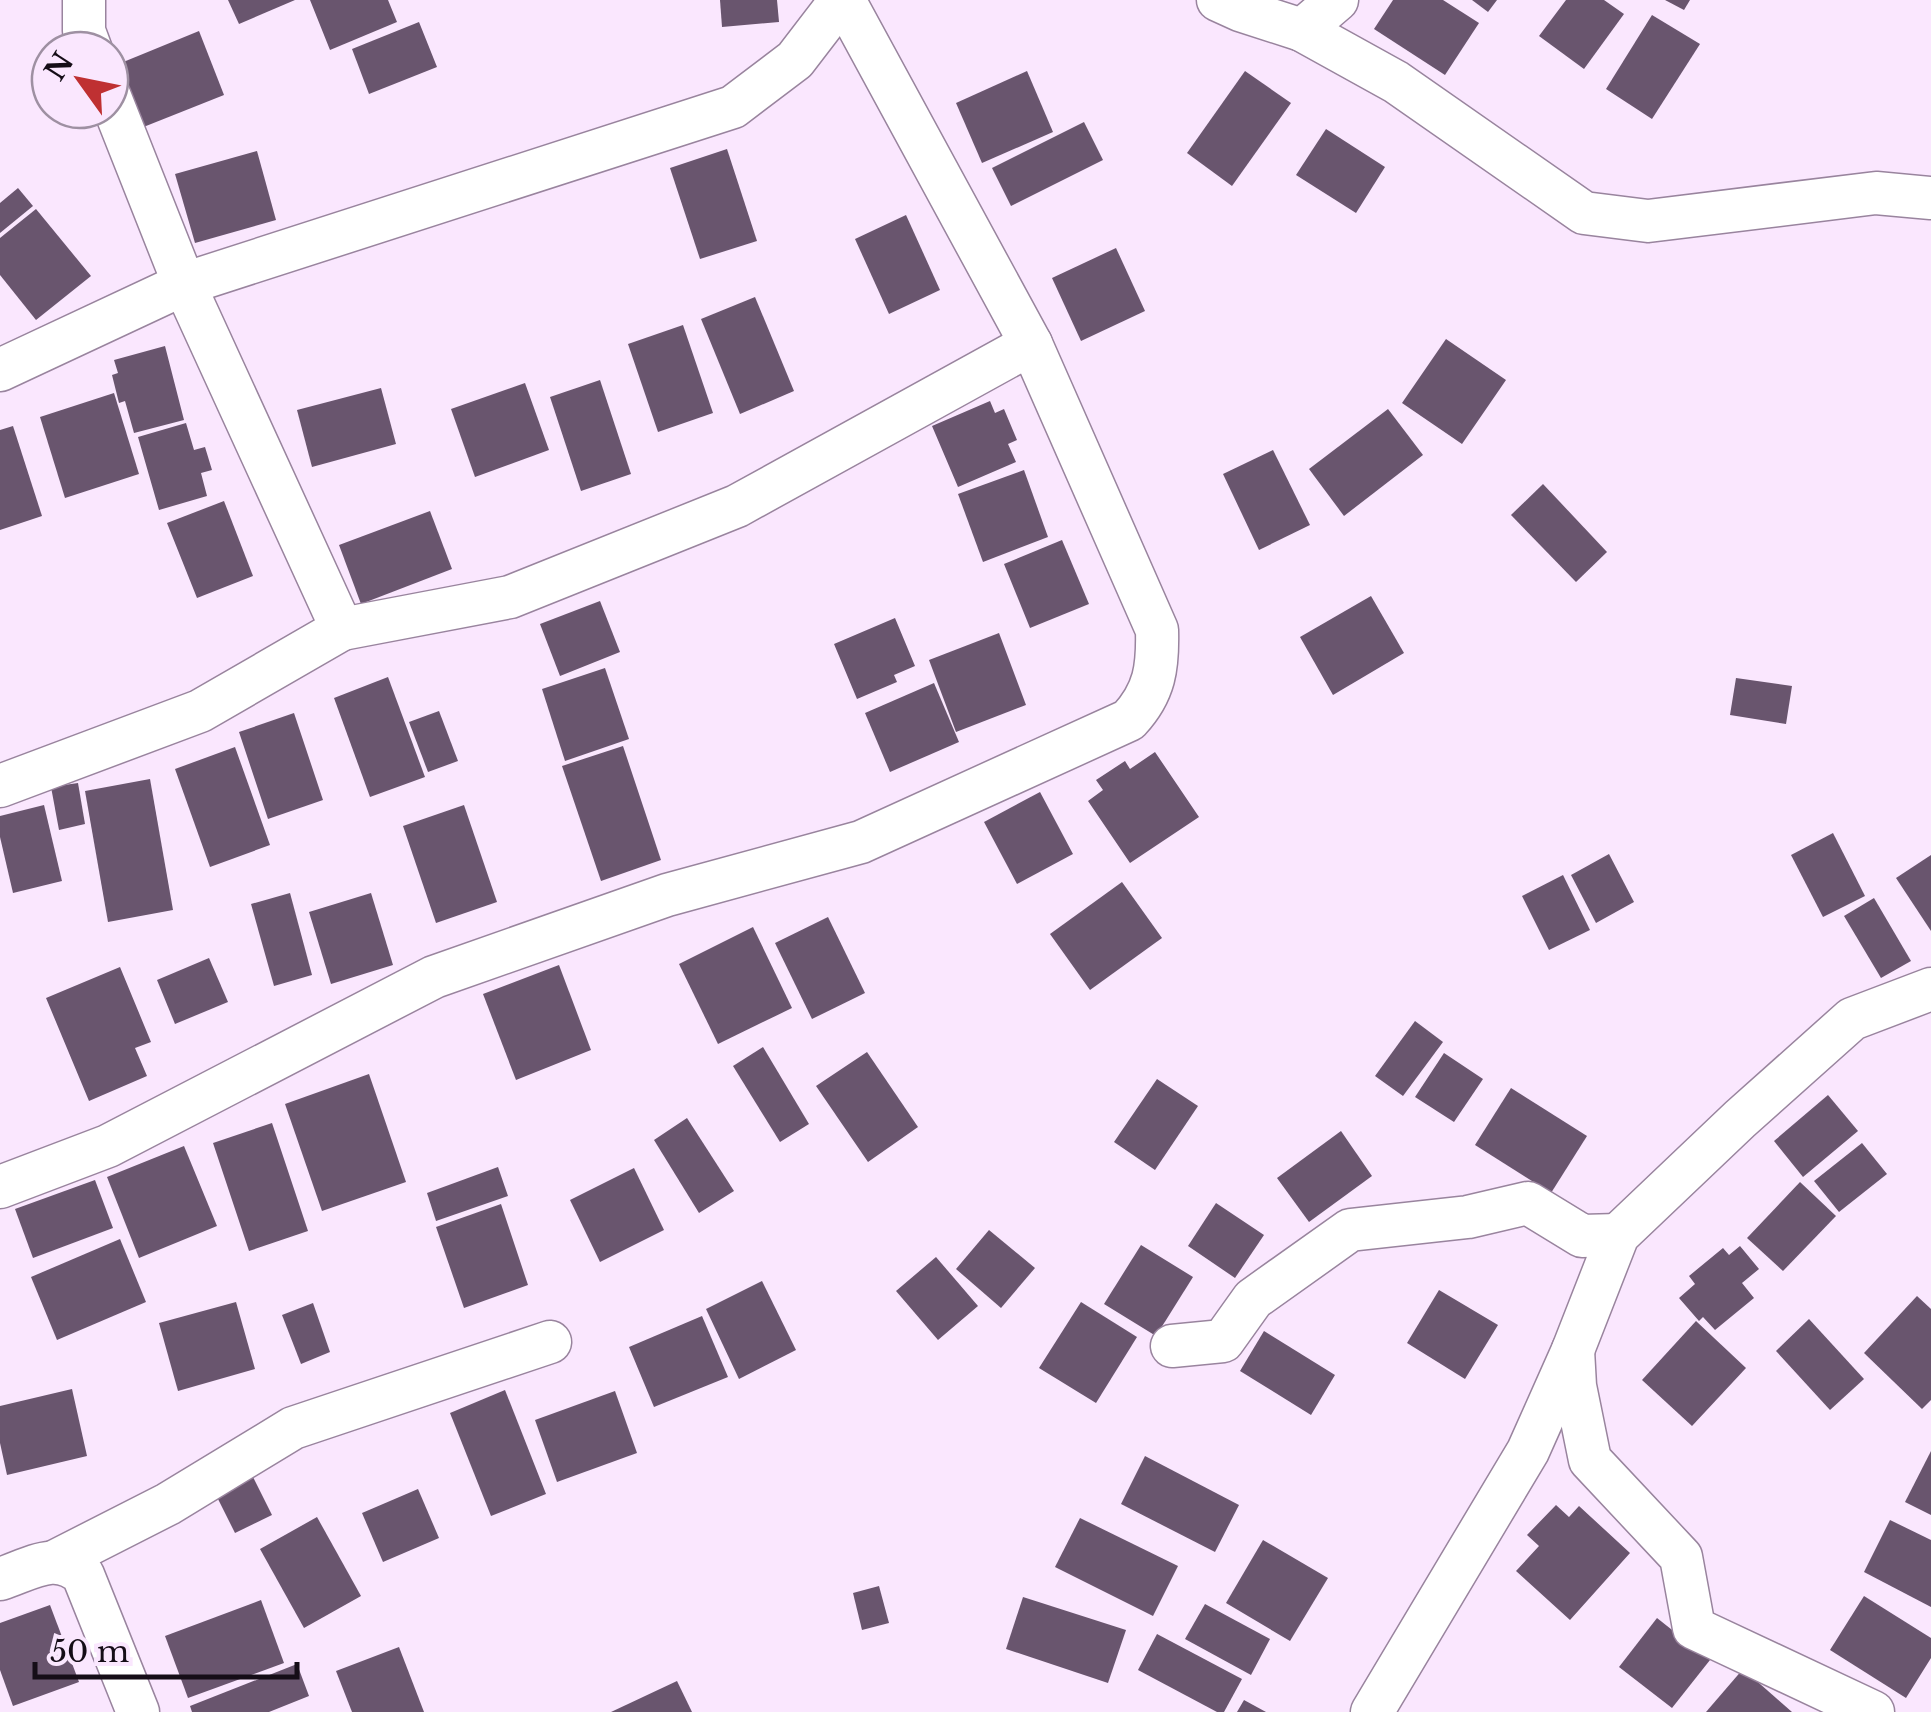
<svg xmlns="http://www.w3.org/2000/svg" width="1931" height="1712" viewBox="0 0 1931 1712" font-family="'Libre Baskerville',serif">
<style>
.building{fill:#69556e}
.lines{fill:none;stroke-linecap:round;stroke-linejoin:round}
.minor-casing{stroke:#99849e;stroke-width:45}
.minor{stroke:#fff;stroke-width:42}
</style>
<rect width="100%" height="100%" fill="#fae7fe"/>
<g class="building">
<polygon points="228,0 295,0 239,24"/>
<polygon points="310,0 388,0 397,22 330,50"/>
<polygon points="720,0 777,0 779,22 722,27"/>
<polygon points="1393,0 1443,0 1479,23 1445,75 1374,29"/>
<polygon points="1472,0 1497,0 1488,12"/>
<polygon points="1566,0 1604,0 1624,14 1584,69 1539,36"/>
<polygon points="1665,0 1690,0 1684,10"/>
<polygon points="1652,15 1700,44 1652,119 1606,89"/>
<polygon points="419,22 437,67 369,94 352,49"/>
<polygon points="199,31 224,95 141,128 116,65"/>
<polygon points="1027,71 1053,132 982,163 956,103"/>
<polygon points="1245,71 1291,103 1232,186 1187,153"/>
<polygon points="1084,122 1103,160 1011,206 992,168"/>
<polygon points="1326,129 1385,167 1356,213 1296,175"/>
<polygon points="727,149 757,241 700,259 670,168"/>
<polygon points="257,151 276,220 195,243 175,174"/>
<polygon points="18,188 33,206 0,233 0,203"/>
<polygon points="36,209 91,276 36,320 0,275 0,238"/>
<polygon points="906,215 940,290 889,314 855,239"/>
<polygon points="1116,248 1145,311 1081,341 1052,278"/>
<polygon points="755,297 794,391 740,414 701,319"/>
<polygon points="683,325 713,413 658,432 628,344"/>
<polygon points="1446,339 1506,380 1462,444 1402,403"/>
<polygon points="165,346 184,420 134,433 125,401 119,403 112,375 118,373 114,360"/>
<polygon points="600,380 631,474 581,491 550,397"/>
<polygon points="525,383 549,450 475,477 451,409"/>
<polygon points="381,388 396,444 312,467 297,410"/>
<polygon points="114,393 139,474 65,498 40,417"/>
<polygon points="990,401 995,413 1004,409 1017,440 1008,444 1016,462 958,487 932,426"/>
<polygon points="1388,409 1423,455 1344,516 1309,469"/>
<polygon points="186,423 194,450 205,447 212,470 201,473 207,496 159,510 138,437"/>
<polygon points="13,426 42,516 0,530 0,430"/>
<polygon points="1273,450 1310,525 1259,550 1223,474"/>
<polygon points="1024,470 1048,537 983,562 958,494"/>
<polygon points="1543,484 1607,552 1576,582 1511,515"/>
<polygon points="224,501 253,576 197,598 167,523"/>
<polygon points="430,511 452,569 361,604 339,545"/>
<polygon points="1062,540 1089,604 1030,628 1004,564"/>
<polygon points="1371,596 1404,653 1333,695 1300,637"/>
<polygon points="600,601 620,652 560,676 540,624"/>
<polygon points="895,618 915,666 894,675 897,682 857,699 834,644"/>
<polygon points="999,633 1026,705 956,732 929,660"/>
<polygon points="605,668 629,739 565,761 542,689"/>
<polygon points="388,677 425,777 370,797 334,698"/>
<polygon points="1736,678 1792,686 1786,724 1730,715"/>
<polygon points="934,683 959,742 890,772 865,713"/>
<polygon points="439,711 458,761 428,772 409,722"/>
<polygon points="294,713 323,800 268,819 239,732"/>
<polygon points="623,746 661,860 601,881 562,766"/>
<polygon points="235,747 270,845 210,867 175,769"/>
<polygon points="1155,752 1199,817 1130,863 1088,801 1103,790 1096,780 1125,761 1130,769"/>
<polygon points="150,779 173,910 108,922 85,791"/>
<polygon points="78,783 85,824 59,830 51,787"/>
<polygon points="1040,792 1073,854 1017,884 984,822"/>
<polygon points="44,805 62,881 13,893 0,837 0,816"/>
<polygon points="464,805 497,902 436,923 403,826"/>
<polygon points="1833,833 1865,896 1823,917 1791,855"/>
<polygon points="1609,854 1634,902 1596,923 1571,875"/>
<polygon points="1931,855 1931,931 1896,878"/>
<polygon points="1563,875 1590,930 1549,950 1522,896"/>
<polygon points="1122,882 1162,938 1090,990 1050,934"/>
<polygon points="290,893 312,975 274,986 251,904"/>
<polygon points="371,893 393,965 331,984 309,912"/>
<polygon points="1874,898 1911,961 1881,978 1844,916"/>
<polygon points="828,917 865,993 812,1019 775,943"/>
<polygon points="753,927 792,1008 718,1044 679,964"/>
<polygon points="209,958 228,1002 175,1024 157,980"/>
<polygon points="559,965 591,1050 516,1080 483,994"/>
<polygon points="120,967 151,1042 135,1048 147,1076 89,1101 46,998"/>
<polygon points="1415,1021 1443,1042 1403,1096 1375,1076"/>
<polygon points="763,1047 809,1124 780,1142 733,1066"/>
<polygon points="867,1052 918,1127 868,1162 816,1086"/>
<polygon points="1444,1053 1483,1079 1454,1122 1415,1097"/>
<polygon points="369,1074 406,1182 322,1211 285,1104"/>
<polygon points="1157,1079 1198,1106 1155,1170 1114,1142"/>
<polygon points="1511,1088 1587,1136 1551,1193 1475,1145"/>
<polygon points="1828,1095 1858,1131 1803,1177 1774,1141"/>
<polygon points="687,1118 734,1191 699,1213 654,1140"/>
<polygon points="272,1123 308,1231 249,1251 213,1143"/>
<polygon points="1341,1131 1372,1176 1309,1222 1277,1178"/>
<polygon points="1862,1143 1887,1174 1839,1212 1814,1181"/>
<polygon points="184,1146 217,1226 139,1258 107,1177"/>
<polygon points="498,1167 508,1196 436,1221 427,1193"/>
<polygon points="634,1168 664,1230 600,1262 570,1200"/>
<polygon points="95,1180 113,1228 33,1258 15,1209"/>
<polygon points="1800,1182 1836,1216 1783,1271 1747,1238"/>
<polygon points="1216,1203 1264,1235 1235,1278 1188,1246"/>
<polygon points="501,1204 528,1285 464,1308 436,1227"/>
<polygon points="989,1230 1035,1268 1001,1308 956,1269"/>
<polygon points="120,1239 146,1302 57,1340 31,1277"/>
<polygon points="1141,1245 1193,1277 1156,1336 1104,1304"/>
<polygon points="1740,1246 1759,1269 1742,1283 1754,1298 1715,1330 1703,1317 1699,1321 1679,1298 1695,1284 1689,1276 1723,1248 1729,1255"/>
<polygon points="936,1257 978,1306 938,1340 896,1291"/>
<polygon points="762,1281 796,1350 739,1379 706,1309"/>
<polygon points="1439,1290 1498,1325 1465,1379 1407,1343"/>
<polygon points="1917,1296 1931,1309 1931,1400 1922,1409 1864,1353"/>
<polygon points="236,1302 255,1369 178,1391 159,1323"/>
<polygon points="1081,1302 1137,1337 1096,1403 1039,1368"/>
<polygon points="313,1303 330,1352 301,1364 282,1315"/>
<polygon points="702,1316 728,1377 654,1407 629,1347"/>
<polygon points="1809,1319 1864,1379 1830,1410 1776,1351"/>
<polygon points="1696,1321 1746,1368 1692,1426 1642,1380"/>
<polygon points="1264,1331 1335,1375 1311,1415 1240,1371"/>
<polygon points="72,1389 87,1456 7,1475 0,1443 0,1406"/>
<polygon points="505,1390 546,1494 491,1516 450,1413"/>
<polygon points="615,1391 637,1453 557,1482 535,1420"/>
<polygon points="1931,1451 1931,1515 1905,1502"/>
<polygon points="1145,1456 1239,1505 1215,1552 1121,1504"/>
<polygon points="250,1471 272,1515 235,1533 213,1489"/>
<polygon points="418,1489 439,1538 383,1562 362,1513"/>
<polygon points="1556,1505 1569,1517 1579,1506 1630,1553 1570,1620 1516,1571 1539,1546 1527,1535"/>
<polygon points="317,1517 361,1596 304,1628 260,1549"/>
<polygon points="1080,1518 1178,1566 1153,1616 1055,1567"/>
<polygon points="1890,1520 1931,1540 1931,1607 1864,1572"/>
<polygon points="1263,1540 1328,1578 1290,1641 1226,1603"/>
<polygon points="879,1586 889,1623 862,1630 853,1593"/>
<polygon points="1864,1596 1931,1638 1931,1658 1906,1698 1830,1650"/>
<polygon points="1023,1597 1126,1630 1108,1683 1006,1649"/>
<polygon points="261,1600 284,1663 188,1698 165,1636"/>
<polygon points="1205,1604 1270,1639 1251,1675 1185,1639"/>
<polygon points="50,1605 79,1682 13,1706 0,1670 0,1623"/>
<polygon points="1657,1618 1710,1660 1672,1708 1619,1667"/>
<polygon points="1157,1634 1242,1679 1224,1712 1217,1712 1138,1670"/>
<polygon points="399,1647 424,1712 352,1712 336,1671"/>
<polygon points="297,1664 309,1696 269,1712 192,1712 190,1706"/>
<polygon points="1743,1669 1792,1712 1706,1712"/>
<polygon points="677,1681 692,1712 611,1712"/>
<polygon points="1244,1700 1266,1712 1237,1712"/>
</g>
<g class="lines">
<g class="minor-casing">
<g id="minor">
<polyline points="84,0 84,31 91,50"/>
<polyline points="1218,0 1240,10 1302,30 1337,0"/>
<polyline points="1302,30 1396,82 1584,213 1648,221 1876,193 1931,198"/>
<polyline points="0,370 184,284 733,107 795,60 841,0"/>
<polyline points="342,629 510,597 737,506 1031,344"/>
<polyline points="0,786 200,711 342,629 184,284 110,97"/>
<path d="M 0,1187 L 108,1146 L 434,977 L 667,895 L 861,842 L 1129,720 C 1155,692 1158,667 1157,630 L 1031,344 L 844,0"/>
<polyline points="1172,1346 1223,1341 1253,1299 1350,1230 1468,1217 1528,1203 1582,1236 1618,1235"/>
<polyline points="1573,1350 1575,1386 1590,1460 1681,1557 1694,1628 1873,1712"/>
<polyline points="56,1561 168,1504 293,1428 550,1342"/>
<path d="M 0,1579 C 31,1569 56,1550 83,1575 L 138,1712"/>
<polyline points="1372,1712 1528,1451 1573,1350 1618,1235 1740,1119 1852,1019 1931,989"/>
</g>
</g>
<use href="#minor" class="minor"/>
</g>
<g transform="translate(80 80) rotate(303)"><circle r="48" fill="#fae7fe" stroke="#9e90a2" stroke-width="2.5"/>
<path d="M0-8L18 38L0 25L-18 38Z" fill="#bf3032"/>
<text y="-15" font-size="28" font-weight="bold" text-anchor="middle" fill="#150d17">N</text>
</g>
<path d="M35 1662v15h262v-15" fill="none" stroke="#150d17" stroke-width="5"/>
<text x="50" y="1662" font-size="30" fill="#150d17" stroke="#fae7fe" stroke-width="8" paint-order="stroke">50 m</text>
</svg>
